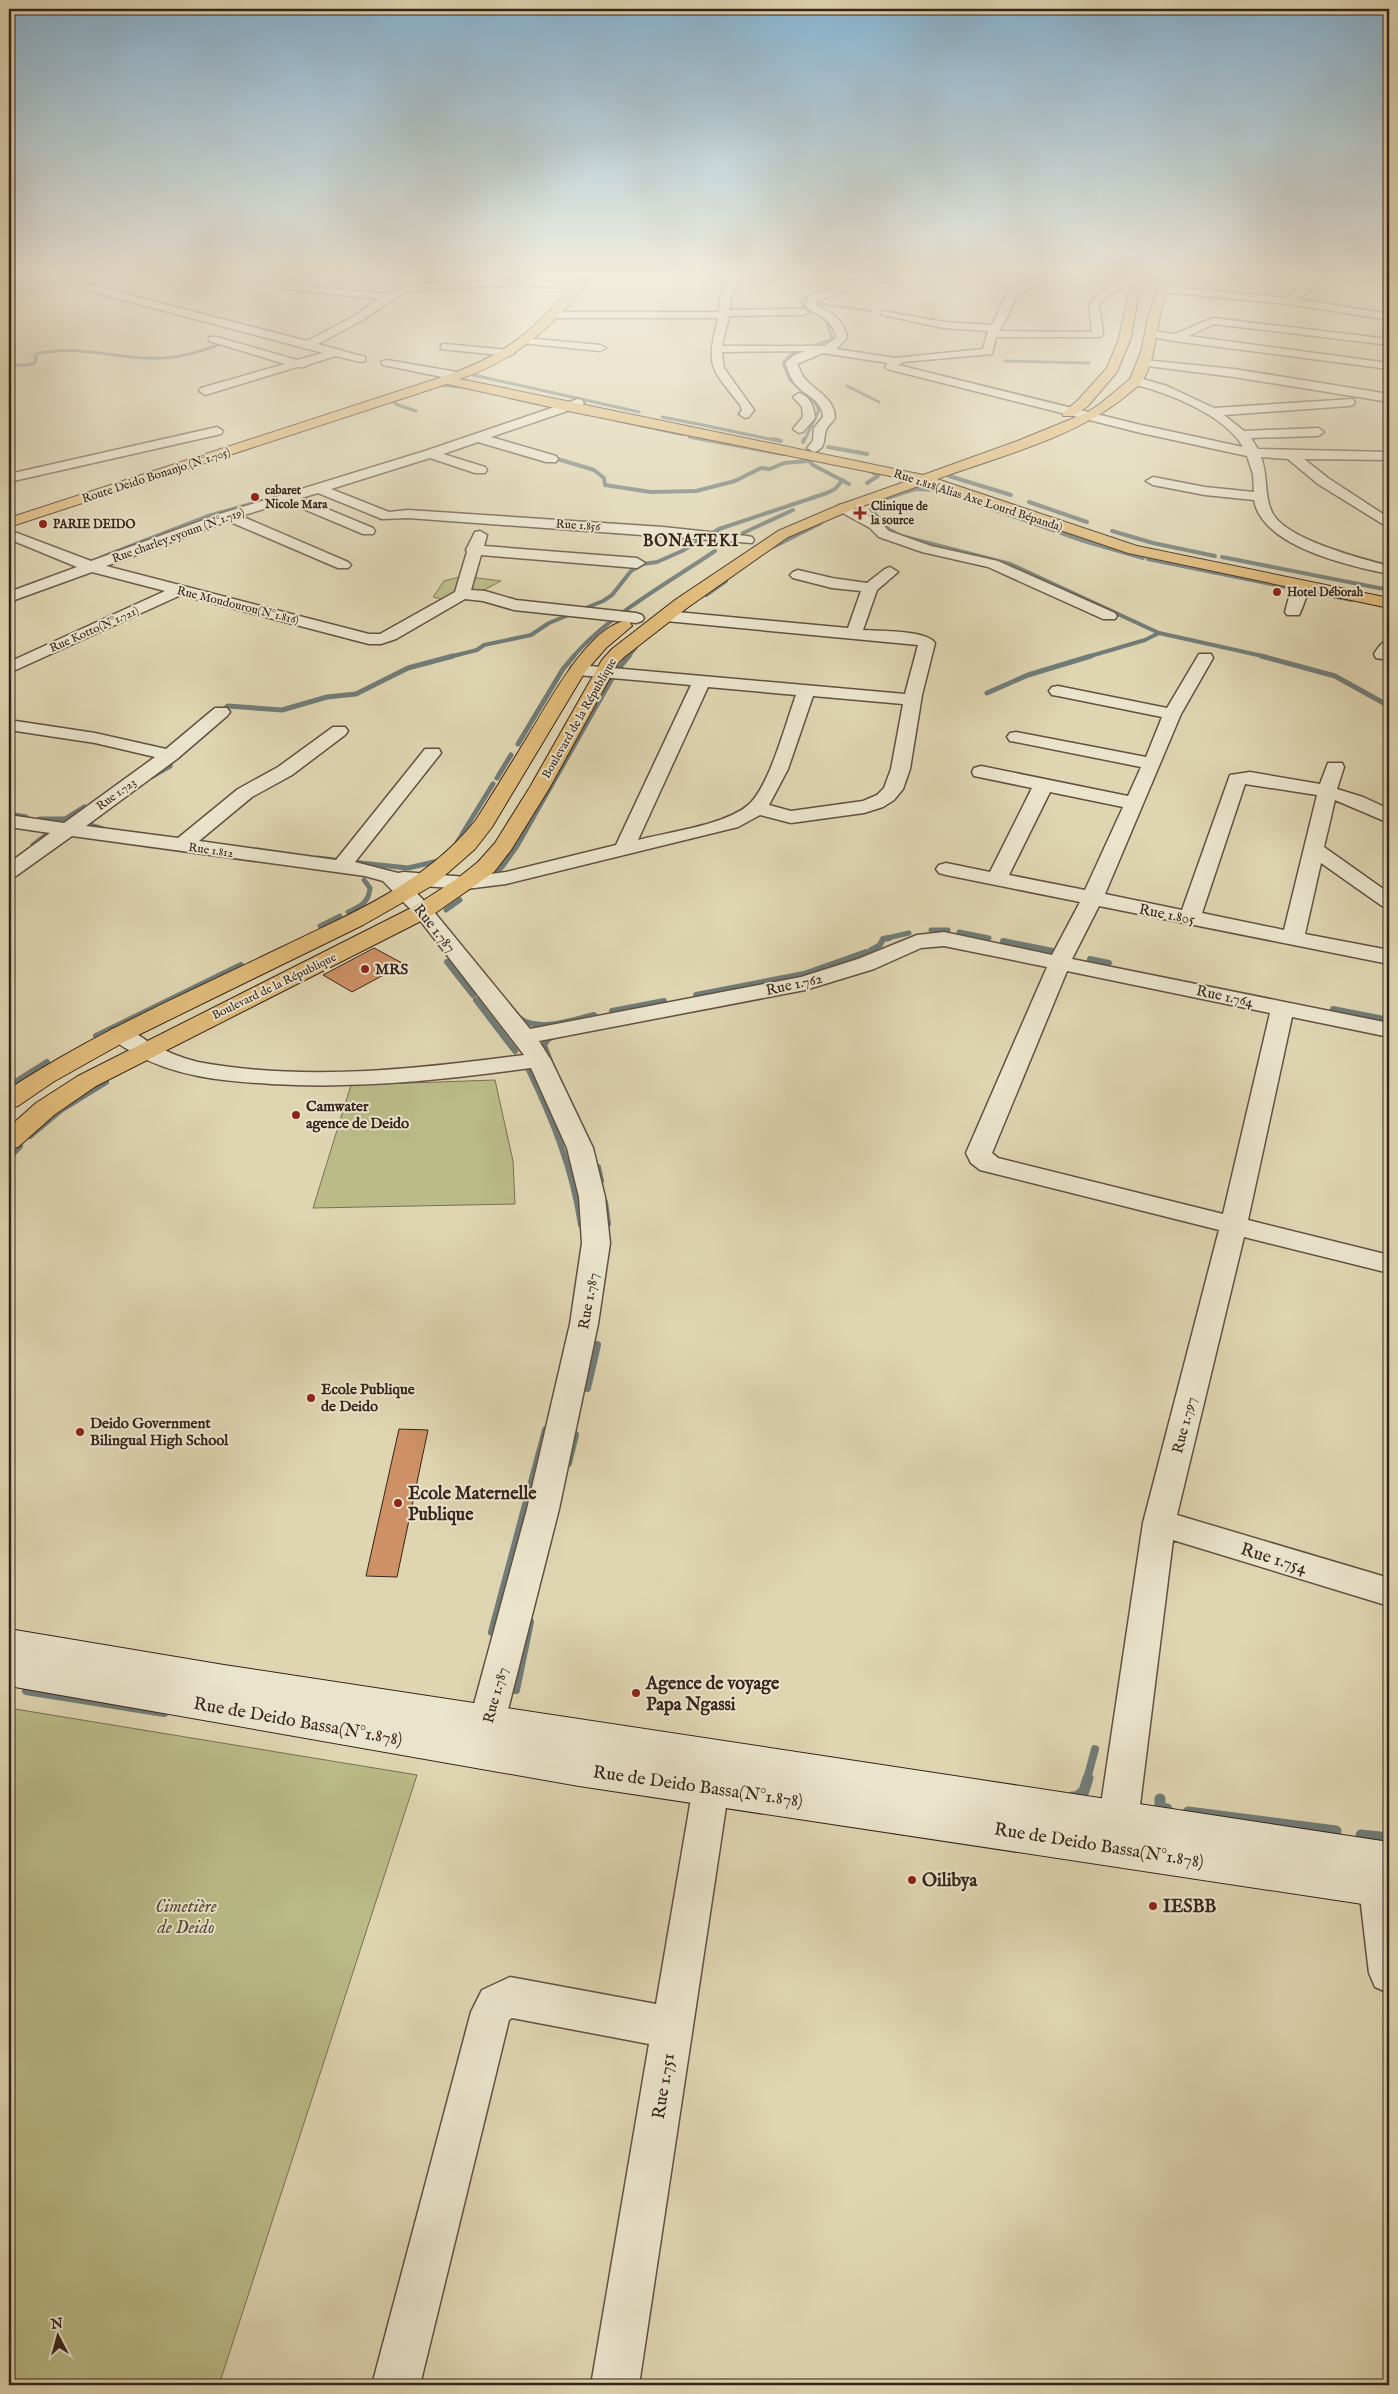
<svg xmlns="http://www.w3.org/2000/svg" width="1398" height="2394" viewBox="0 0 1398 2394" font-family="'IM FELL English',serif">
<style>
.green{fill:#babb87;stroke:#787052}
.water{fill:#96b6b5;stroke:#707c78}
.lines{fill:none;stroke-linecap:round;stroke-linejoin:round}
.shore{stroke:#666d68;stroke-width:1}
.stream-far5{stroke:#707c78;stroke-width:3}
.stream-far4{stroke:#707c78;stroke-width:4}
.stream-far3{stroke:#707c78;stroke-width:5}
.stream-far2{stroke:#707c78;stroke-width:6}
.stream-far1{stroke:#707c78;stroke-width:8}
.stream{stroke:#707c78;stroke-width:11}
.building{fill:#ce9166;stroke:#37241c}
.minor-casing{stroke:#615041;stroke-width:3}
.tertiary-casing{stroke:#615041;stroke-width:2}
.secondary-casing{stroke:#37241c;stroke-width:2}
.primary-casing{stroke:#37241c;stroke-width:2}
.minor{fill:#eae4cc;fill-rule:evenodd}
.tertiary{fill:#eae4cc;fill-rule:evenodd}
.secondary{fill:#eae4cc;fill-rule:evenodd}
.primary{fill:#e0ba78;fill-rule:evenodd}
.poi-dot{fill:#8f2418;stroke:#eae4cc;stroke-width:2}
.labels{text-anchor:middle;stroke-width:4;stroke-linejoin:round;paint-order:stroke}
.far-street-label{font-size:12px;fill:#37241c;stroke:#eae4cc}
.far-poi-label{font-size:12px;font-weight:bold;fill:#37241c;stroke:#eae4cc;text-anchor:start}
.street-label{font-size:15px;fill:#37241c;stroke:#eae4cc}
.poi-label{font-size:15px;font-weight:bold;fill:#37241c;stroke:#eae4cc;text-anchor:start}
.far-district-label{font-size:16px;font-weight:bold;letter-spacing:1px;fill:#37241c;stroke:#eae4cc}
.near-poi-label{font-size:18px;font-weight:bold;fill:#37241c;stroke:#eae4cc;text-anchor:start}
.near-street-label{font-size:18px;fill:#37241c;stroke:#eae4cc}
.near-park-label{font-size:18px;font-style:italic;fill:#584a37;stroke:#eae4cc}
</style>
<rect width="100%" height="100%" fill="#dfd5b1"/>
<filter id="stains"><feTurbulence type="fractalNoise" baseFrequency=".004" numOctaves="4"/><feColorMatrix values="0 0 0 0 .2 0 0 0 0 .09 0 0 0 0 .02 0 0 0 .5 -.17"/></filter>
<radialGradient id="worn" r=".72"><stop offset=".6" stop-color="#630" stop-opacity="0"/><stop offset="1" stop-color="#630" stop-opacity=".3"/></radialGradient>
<g class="green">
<path d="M 463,576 L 501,581 C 476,594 462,604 433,597 L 444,581 Z"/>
<polygon points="495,1080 513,1161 515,1204 313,1208 351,1085"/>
<polygon points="9,1708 417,1775 219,2385 9,2385"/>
</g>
<polygon class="water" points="9,273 99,273 9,304"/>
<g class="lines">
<g class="shore">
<polyline points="9,292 64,273"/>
<polyline points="9,299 63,280"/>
</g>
<g class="stream-far5">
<polyline points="256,276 283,280 325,273"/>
<polyline points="284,280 291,282 293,287 302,288 285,291"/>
<polyline points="863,280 903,285"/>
<polyline points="809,302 871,311"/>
<polyline points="1005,361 1089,363"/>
<path d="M 9,363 C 18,367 26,366 35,363 L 36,354 C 80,343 119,361 162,358 C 185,357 205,350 226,342"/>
<polyline points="479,370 473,375 639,412"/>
<polyline points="435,385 462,387"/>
<polyline points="847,386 879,402"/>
<polyline points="386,401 395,402 395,404 416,411"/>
<polyline points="662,417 693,423"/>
<polyline points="615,420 684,435"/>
<polyline points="693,423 779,441"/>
<polyline points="689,437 709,441"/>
<path d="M 804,441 L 819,410 L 815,402 L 790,380 L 783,363 L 792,354 L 832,339 L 826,319 L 804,307 L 802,300 C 821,288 846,289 862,273"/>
</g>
<g class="stream-far4">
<polyline points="702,439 783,454"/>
<polyline points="773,439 781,441"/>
<polyline points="803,442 804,439"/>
<polyline points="828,447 867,454"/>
<polyline points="551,457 594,470 604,478 605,485 651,492 696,491 735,481 761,468 770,469 784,463 808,461"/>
<polyline points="807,459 813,465 849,484"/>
<polyline points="949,476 1011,495"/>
<polyline points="867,483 878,476 868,469"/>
<polyline points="881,500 915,489 939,490 1084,541 1143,558"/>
<polyline points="1029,502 1087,522"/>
<polyline points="871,509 888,529 901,536 1010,564 1159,633 1267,657"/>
<polyline points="1112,531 1153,543 1215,556"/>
<polyline points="743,533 793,510"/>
<polyline points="773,547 821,523"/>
<polyline points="102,557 208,516 262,501"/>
<polyline points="1222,557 1389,590"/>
<polyline points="1148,559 1301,590"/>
<polyline points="1306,591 1352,600"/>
<polyline points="706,595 726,581"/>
<polyline points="449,657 477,650 484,645 531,635 549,623 603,601 612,595 631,571 643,564 657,562 682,551 719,529 827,493 835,489 843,480"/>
<path d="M 573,657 C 606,617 671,581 715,551"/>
<polyline points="628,657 636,647"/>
<polyline points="1087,657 1145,640 1159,633"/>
</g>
<g class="stream-far3">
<polyline points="1261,656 1335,676 1389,706"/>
<polyline points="987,693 1028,675 1091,656"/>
<polyline points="218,714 228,706 282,710 327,697 356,694 408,668 453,656"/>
<polyline points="518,744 563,669 574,656"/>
<polyline points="151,777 170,766 172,756"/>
<polyline points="497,778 511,755"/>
<polyline points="9,814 26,817"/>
<polyline points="91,816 88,821 90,825 103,829"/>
<polyline points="39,819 65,819 84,807"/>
<polyline points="464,831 493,784"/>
<polyline points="33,845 46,835"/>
<polyline points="455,846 463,833"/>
<polyline points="318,858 342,861"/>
<polyline points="351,862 408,868 438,861"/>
<polyline points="489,879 502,867 517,846 615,673 629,656"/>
<polyline points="446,910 460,900"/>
<path d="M 348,912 C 360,907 369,902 370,888 L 364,880"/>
<polyline points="320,926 340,916"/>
<polyline points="931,930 948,930"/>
<polyline points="959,932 989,938"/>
<polyline points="883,939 909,933"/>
</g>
<g class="stream-far2">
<polyline points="1003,941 1053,951"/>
<polyline points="871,950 880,945 883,939 889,938"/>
<polyline points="1090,959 1109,963"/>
<polyline points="447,962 473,995"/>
<polyline points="696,995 804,974 866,952"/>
<polyline points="476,1000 515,1051"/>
<polyline points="1333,1009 1389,1020"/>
<polyline points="612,1011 664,1001"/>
<path d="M 519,1018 C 539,1033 572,1020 594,1015"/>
<polyline points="96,1036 241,965"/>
<polyline points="550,1061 544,1045 548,1039 555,1036"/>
<path d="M 529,1070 C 553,1120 573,1170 581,1225"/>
<polyline points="9,1086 47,1062"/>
<polyline points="30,1136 61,1110 106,1082"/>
<polyline points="9,1158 20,1146"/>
<polyline points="598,1167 601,1181"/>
<polyline points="605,1202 608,1224"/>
</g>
<g class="stream-far1">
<polyline points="587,1388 597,1345"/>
<polyline points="568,1463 575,1435"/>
<polyline points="492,1632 546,1430"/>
<polyline points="516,1690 530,1622"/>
<polyline points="26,1691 164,1713"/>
<polyline points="1087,1779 1095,1749"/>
</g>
<g class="stream">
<polyline points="1072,1797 1077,1797 1084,1791 1088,1778"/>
<polyline points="1160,1799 1160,1808 1167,1809"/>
<polyline points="1188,1812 1336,1831"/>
<polyline points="1361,1835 1389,1838"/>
</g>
</g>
<g class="building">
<polygon points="374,948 404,964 352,992 323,975"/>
<polygon points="399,1429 428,1430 397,1577 366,1576"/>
</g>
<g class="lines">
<g class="minor-casing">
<g id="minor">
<path d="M 732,273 L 742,273 L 730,300 L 730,310 L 804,309 L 809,312 L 804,315 L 729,316 L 722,346 L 824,346 L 836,338 C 834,321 820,316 807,308 L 806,306 L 808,297 L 864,276 L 866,273 L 876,273 L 872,280 L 817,301 L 816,305 C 831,313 845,320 847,338 L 836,349 L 895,358 L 983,349 L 988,331 L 944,328 L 882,315 L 882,311 L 944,322 L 992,325 L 1007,293 L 1041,273 L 1054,273 L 1016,297 L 1008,316 L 999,331 L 1092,332 L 1089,304 C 1102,286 1132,270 1156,275 L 1156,279 C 1133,284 1115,286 1099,304 L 1103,334 L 1100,337 L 996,337 L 992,354 L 903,362 L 898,365 L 1141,425 L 1243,447 C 1225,415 1167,392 1132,384 L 1130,381 L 1136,377 L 1167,386 L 1214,408 L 1353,399 L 1355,402 L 1353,405 L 1349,406 L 1224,415 L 1244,431 L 1318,428 L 1324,432 L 1318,436 L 1251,438 L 1258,449 L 1389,452 L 1389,460 L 1304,459 L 1328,478 L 1389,518 L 1389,528 L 1318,484 L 1288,459 L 1261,457 C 1268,475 1264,493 1271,510 C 1282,539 1360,558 1389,566 L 1389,574 C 1350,566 1262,547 1254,500 L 1205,495 L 1153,485 L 1146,481 L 1153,477 L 1205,487 L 1254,492 L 1253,474 L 1247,456 L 1141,433 L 887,369 L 885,367 L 888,363 L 823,353 L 797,364 C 800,369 802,377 807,381 C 818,392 835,400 835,418 C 833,421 829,425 827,428 C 822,437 828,448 814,452 L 807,448 L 813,441 L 814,428 L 823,417 C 823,401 805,395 796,385 C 791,379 788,370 785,363 L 793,356 L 805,351 L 722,352 L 724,368 L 754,410 L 749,417 L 745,418 L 739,414 L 742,410 L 740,405 C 710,366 706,368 718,318 L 551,318 L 546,315 L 551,312 L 719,312 L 720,300 Z"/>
<polygon points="1313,273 1323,273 1314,287 1298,299 1389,314 1389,320 1289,304 1163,292 1158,289 1163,286 1287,298 1306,283"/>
<polygon points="67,279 307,341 353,317 379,299 286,289 282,288 282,284 387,294 404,285 514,279 578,283 583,286 578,289 514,285 406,291 361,321 318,344 365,357 365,361 361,362 336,356 307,365 305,367 297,367 205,395 199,391 201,388 285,364 209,341 209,337 217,337 297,360 323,353 63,284 62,282"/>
<polygon points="1213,318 1389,339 1389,345 1214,324 1189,336 1389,363 1389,369 1174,341 1148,336 1147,334 1152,331 1175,334"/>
<polygon points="525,338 600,345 606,348 600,351 521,343 519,341"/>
<polygon points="445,344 509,350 515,353 509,356 441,349 441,345"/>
<polygon points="387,360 457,372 463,376 457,380 383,365 381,363 383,361"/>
<polygon points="1144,360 1234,369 1389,394 1389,402 1234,377 1140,365 1138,363"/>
<path d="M 799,393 C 811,397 814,407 815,418 L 803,432 L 799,433 L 793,429 L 803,417 L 802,407 L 793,397 Z"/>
<polygon points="578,399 582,400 584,403 582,406 491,437 556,456 558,459 556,462 546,462 478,442 443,454 485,467 487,470 485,473 475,473 430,458 331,489 389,512 408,510 663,527 747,536 752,537 754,540 752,543 408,518 382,519 318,493 301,498 373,528 375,531 373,534 363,534 287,502 241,516 348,562 351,565 348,568 338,568 228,521 106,566 369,634 380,634 455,592 467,552 466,550 475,532 480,531 487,535 484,546 637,558 645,563 637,568 481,555 471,590 485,591 516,600 636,613 642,615 644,618 642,621 636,623 514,610 483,601 465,599 396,639 381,644 369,644 181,595 9,673 9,662 165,591 92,572 9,602 9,592 77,567 9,539 9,530 91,561 223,513 425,451"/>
<polygon points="217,427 223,431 221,434 9,482 9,474"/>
<polygon points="844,504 880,522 889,531 931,546 998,561 1115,613 1117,616 1115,619 1103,619 988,567 922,552 879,537 870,528 839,511 837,508 839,505"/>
<path d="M 890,567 L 898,572 L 877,590 L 863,630 C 879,631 927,630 935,643 L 922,695 L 910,769 L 903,789 L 894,800 L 883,807 L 864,813 L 791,823 L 760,815 L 738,827 L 506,884 L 466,889 L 409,885 L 430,907 L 530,1029 L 801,977 L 858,959 L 917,935 L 944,932 L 1052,955 L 1080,902 L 946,875 L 939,873 L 936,869 L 939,865 L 946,863 L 990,872 L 1032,788 L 974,776 L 972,772 L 974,768 L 981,766 L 1128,796 L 1141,767 L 1016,742 L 1010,741 L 1007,737 L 1010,733 L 1016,732 L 1146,757 L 1162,717 L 1058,696 L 1052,695 L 1049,691 L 1052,687 L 1058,686 L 1167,708 L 1199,654 L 1211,654 L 1213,658 L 1181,714 L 1105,894 L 1182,910 L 1230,775 L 1250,772 L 1320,784 L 1328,763 L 1342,763 L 1344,767 L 1337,789 L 1363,797 L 1389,809 L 1389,823 L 1335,800 L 1324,847 L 1389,893 L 1389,908 L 1382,906 L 1321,863 L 1305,934 L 1389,950 L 1389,964 L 1099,906 L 1072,959 L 1389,1023 L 1389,1037 L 1292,1017 L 1248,1220 L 1389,1255 L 1389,1273 L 1244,1237 L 1177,1515 L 1389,1578 L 1389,1606 L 1173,1540 L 1136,1837 L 1130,1849 L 1117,1855 L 1104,1849 L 1098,1837 L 1099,1818 L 1143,1523 L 1219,1230 L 980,1170 L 971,1163 L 966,1153 L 1047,967 L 944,946 L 921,948 L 874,969 L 805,990 L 539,1041 L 551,1060 L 593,1148 L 605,1197 L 610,1243 L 598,1324 L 559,1509 L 500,1741 L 495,1752 L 482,1757 L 469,1752 L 464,1741 L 527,1509 L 570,1324 L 582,1243 L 579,1197 L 567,1148 L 531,1068 C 444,1080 358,1089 271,1084 C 223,1081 174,1077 132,1052 C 124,1047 114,1042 108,1034 L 112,1029 C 117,1028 121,1027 126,1029 C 134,1031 142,1038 149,1042 C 165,1051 181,1058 198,1062 C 305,1082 418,1069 524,1055 L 416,915 L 383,881 L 365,876 L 72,836 L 16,876 L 9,878 L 9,863 L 50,833 L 9,827 L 9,815 L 64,823 L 155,757 L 95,743 L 9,730 L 9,720 L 95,733 L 166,749 L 215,708 L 227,708 L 230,712 L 227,716 L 177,759 L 86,826 L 178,838 L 238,789 L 278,767 L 333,727 L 345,727 L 348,731 L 345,735 L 292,775 L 252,797 L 199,841 L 336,860 L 425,749 L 439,749 L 441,753 L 355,862 L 398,873 L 404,872 L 466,877 L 506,872 L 616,845 L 691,685 L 578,675 L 572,674 L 570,670 L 572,666 L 578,665 L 905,694 L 918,645 L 666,621 L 660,619 L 658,616 L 660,613 L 666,611 L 848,628 L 861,591 L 832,588 L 793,578 L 790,575 L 793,572 L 798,570 L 832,578 L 867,583 L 885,569 ZM 708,687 L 796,695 C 786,722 769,789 747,806 C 724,825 668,832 638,840 ZM 813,696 L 903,704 L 891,769 L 884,788 L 877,795 L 863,801 L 791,811 L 769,805 L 788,769 ZM 1245,784 L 1317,795 L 1284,930 L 1202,913 ZM 1050,792 L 1123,807 L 1085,890 L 1009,875 ZM 1067,971 L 1270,1013 L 1223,1214 L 998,1158 L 992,1153 Z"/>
<path d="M 1304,582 L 1312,587 C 1305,596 1304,606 1299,615 L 1287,615 L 1285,612 L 1289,597 L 1299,584 Z"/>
<path d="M 1389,640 L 1389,656 L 1382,659 L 1376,658 L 1374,654 C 1378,648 1381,642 1389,640 Z"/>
<polygon points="711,1770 724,1775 729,1787 639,2385 591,2385 649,2044 512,2018 509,2020 420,2385 372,2385 471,2012 482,1990 510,1977 656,2004 693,1787 698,1775"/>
<polygon points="1378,1870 1389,1874 1389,1993 1375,1987 1369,1973 1359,1888 1364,1875"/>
</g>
</g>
<g class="tertiary-casing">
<polygon id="tertiary" points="1347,273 1389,274 1389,280 1352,276"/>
</g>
<g class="secondary-casing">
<polygon id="secondary" points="9,1629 224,1665 1389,1842 1389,1908 579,1786 9,1686"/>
</g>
<g class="primary-casing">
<g id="primary">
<path d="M 584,273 L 595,273 C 558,323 519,358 460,379 L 923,475 L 1020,440 L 1086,413 L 1100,404 L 1130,379 L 1141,352 L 1148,317 L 1158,289 L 1175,273 L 1186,273 C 1181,280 1171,284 1168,292 C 1154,318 1159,358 1141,383 C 1138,387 1131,391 1127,395 C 1077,437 998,457 937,479 L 1137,546 L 1389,598 L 1389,608 L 1128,553 L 924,484 L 849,511 L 788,537 L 687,608 L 624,657 L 618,663 L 550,787 L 511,850 L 494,872 L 431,916 L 96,1086 L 54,1115 L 18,1147 L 9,1149 L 9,1127 L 36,1103 L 78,1076 L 415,906 L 458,878 L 478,862 L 495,843 L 530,787 L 602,660 L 612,649 L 675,600 L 778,531 L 839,505 L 910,480 L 568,411 L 447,384 L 9,527 L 9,518 L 442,377 C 513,353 536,327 584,273 Z"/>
<polygon points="1151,273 1162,273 1139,293 1131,338 1117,372 1087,407 1073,416 1063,416 1062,413 1077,401 1107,368 1119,338 1129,292"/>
<path d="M 624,621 L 630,622 L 632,626 L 606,648 L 585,672 L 492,827 L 475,849 L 435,884 L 363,925 L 126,1041 L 53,1082 L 18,1106 L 9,1108 L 9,1089 C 94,1033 187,993 278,949 C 350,914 425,884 476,820 C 494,792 511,764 528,736 C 548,704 586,630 624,621 Z"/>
</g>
</g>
<use href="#minor" class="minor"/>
<use href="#tertiary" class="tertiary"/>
<use href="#secondary" class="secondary"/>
<use href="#primary" class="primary"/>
</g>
<linearGradient id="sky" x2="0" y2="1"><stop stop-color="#87b5d4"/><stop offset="0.45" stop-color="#f1ecdc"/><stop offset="1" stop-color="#f1ecdc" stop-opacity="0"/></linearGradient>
<rect width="1398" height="608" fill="url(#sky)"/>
<g class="poi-dot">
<circle cx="255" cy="497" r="5"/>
<path d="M857.5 505.5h5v5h5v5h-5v5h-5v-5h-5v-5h5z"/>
<circle cx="43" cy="524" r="5"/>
<circle cx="1277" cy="592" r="5"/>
<circle cx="365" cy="969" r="5"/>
<circle cx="296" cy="1115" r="5"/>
<circle cx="311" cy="1398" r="5"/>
<circle cx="80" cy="1432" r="5"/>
<circle cx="398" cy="1503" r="5"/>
<circle cx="636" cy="1693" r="5"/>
<circle cx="912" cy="1880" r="5"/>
<circle cx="1153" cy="1906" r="5"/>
</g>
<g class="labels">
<g class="far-street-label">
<text transform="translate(156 475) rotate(-18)" y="4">Route Deido Bonanjo (N°1.705)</text>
<text transform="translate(978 500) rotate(18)" y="4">Rue 1.818(Alias Axe Lourd Bépanda)</text>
<text transform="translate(578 525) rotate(4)" y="4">Rue 1.856</text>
<text transform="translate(178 535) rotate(-20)" y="4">Rue charley eyoum (N°1.719)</text>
<text transform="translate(238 605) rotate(14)" y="4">Rue Moudourou(N°1.816)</text>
<text transform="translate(94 629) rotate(-24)" y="4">Rue Kotto(N°1.721)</text>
<text transform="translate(579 718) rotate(-60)" y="4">Boulevard de la République</text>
<text transform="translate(116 794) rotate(-36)" y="4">Rue 1.723</text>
<text transform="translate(211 850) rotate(8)" y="4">Rue 1.812</text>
<text transform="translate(274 986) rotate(-26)" y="4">Boulevard de la République</text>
</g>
<g class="far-poi-label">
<text x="265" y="494">cabaret<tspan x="265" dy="14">Nicole Mara</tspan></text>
<text x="871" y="510">Clinique de<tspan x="871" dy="14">la source</tspan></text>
<text x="53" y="528">PARIE DEIDO</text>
<text x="1287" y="596">Hotel Déborah</text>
</g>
<g class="street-label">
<text transform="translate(1167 914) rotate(11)" y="5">Rue 1.805</text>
<text transform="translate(435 928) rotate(51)" y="5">Rue 1.787</text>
<text transform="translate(794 984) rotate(-13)" y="5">Rue 1.762</text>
<text transform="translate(1225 996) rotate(12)" y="5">Rue 1.764</text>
<text transform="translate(588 1301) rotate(-80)" y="5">Rue 1.787</text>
<text transform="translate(1184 1425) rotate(-76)" y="5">Rue 1.797</text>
<text transform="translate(495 1695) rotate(-75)" y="5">Rue 1.787</text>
</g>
<g class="poi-label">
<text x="375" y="974">MRS</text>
<text x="306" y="1111">Camwater<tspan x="306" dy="17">agence de Deido</tspan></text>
<text x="321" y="1394">Ecole Publique<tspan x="321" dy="17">de Deido</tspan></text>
<text x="90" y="1428">Deido Government<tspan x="90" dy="17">Bilingual High School</tspan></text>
</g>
<g class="far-district-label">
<text x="691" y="546">BONATEKI</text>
</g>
<g class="near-poi-label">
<text x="408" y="1499">Ecole Maternelle<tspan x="408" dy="21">Publique</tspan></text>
<text x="646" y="1689">Agence de voyage<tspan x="646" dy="21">Papa Ngassi</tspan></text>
<text x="922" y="1886">Oilibya</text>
<text x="1163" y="1912">IESBB</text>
</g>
<g class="near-street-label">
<text transform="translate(1274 1558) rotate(17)" y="6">Rue 1.754</text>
<text transform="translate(298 1721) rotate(10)" y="6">Rue de Deido Bassa(N°1.878)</text>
<text transform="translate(698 1786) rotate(8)" y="6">Rue de Deido Bassa(N°1.878)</text>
<text transform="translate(1099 1845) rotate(9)" y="6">Rue de Deido Bassa(N°1.878)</text>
<text transform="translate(663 2086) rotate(-81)" y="6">Rue 1.751</text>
</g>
<g class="near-park-label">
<text x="186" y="1912">Cimetière<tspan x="186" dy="21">de Deido</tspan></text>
</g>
</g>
<rect width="1398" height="2394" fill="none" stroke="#dfd5b1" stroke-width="30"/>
<rect x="10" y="10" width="1378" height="2374" fill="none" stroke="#37241c" stroke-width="2.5"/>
<rect x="15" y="15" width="1368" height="2364" fill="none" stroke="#37241c"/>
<g transform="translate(58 2336) rotate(354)" stroke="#eae4cc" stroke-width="4" paint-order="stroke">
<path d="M0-4L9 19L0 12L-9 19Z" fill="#37241c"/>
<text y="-8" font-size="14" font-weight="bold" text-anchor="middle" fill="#37241c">N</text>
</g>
<rect width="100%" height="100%" filter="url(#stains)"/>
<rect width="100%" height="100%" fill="url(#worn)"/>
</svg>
